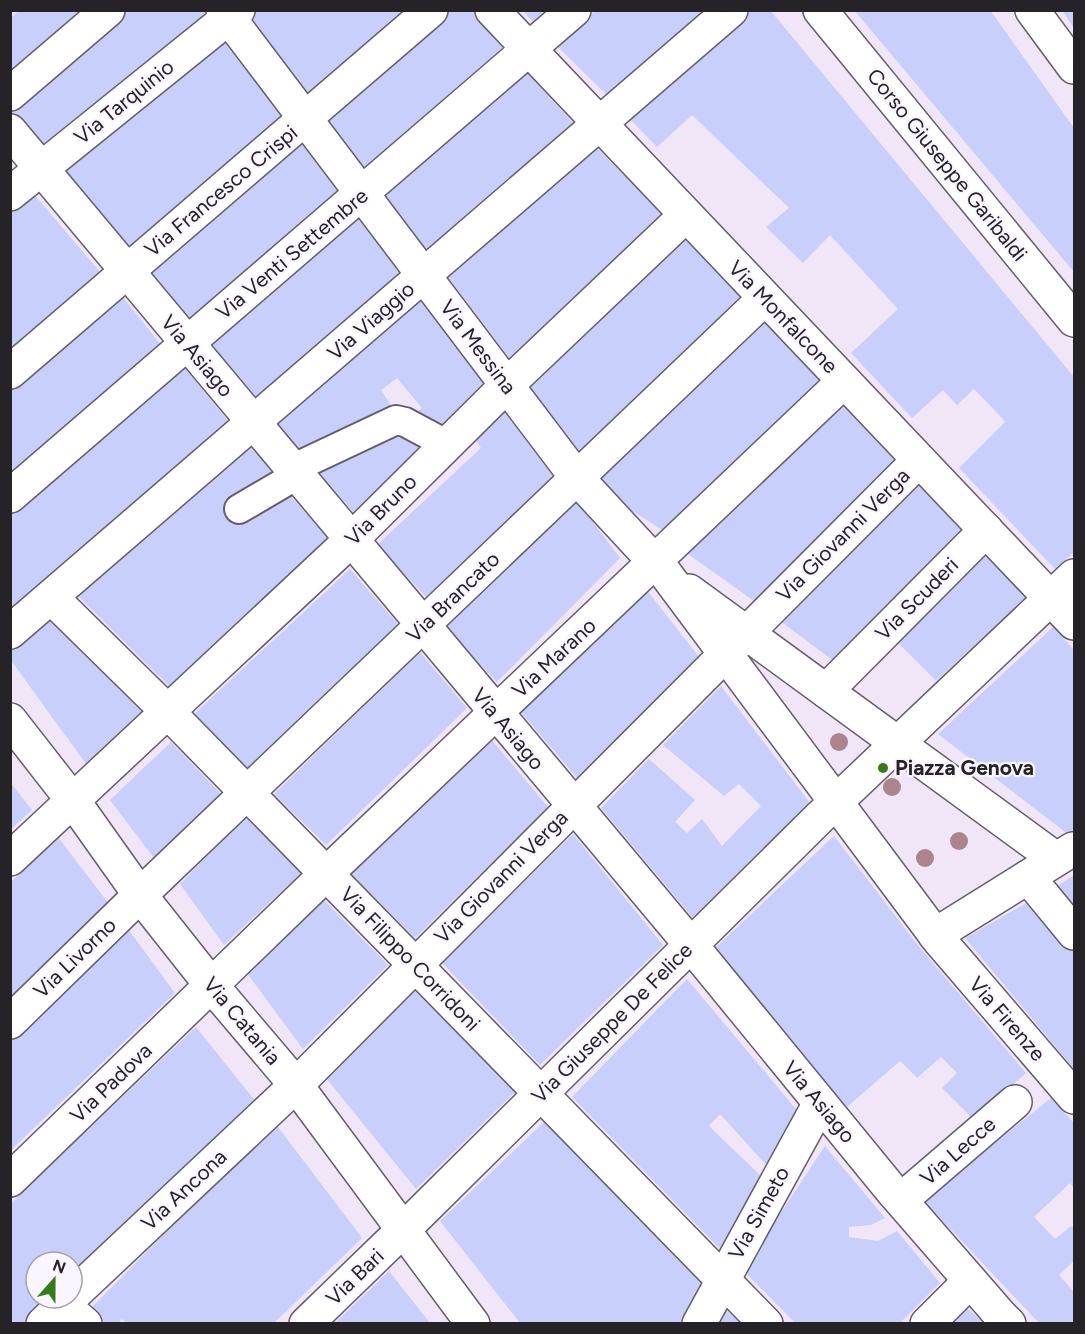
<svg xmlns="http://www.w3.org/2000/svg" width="1085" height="1334" viewBox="0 0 1085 1334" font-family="Figtree,sans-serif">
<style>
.building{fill:#c8cffa}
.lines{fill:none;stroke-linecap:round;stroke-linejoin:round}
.pedestrian-casing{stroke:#655d6b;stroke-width:32}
.minor-casing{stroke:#655d6b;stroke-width:36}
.tertiary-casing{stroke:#655d6b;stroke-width:36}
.pedestrian{stroke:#fff;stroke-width:28}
.minor{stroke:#fff;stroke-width:33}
.tertiary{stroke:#fff;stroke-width:33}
.tree{fill:#ac848c}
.poi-dot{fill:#377a1a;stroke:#fbf5ff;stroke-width:2}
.labels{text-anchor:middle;stroke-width:4.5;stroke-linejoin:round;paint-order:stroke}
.street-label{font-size:21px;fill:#252228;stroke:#fbf5ff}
.poi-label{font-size:21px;font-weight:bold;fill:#252228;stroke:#fbf5ff;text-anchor:start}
</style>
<rect width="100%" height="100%" fill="#f0e6f7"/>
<g class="building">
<polygon points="20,10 86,10 10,75 10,18"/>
<polygon points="121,10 208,10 213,18 46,148 10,111 10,103"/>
<polygon points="255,10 404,10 307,96 247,17"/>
<polygon points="442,10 472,10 510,48 366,174 322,116"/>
<polygon points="522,10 555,10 537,26"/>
<polygon points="596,10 715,10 610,98 556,45"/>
<polygon points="752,10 770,10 1074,377 1074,552 1055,569 959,468 1005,422 1000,416 974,389 957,405 943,390 912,418 851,353 898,309 830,235 803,263 766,227 789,208 692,115 657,147 624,113"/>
<polygon points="854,10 990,10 1074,128 1074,272"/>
<polygon points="1062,10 1074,10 1074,28 1067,18"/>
<polygon points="226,36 287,116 128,248 63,167"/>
<polygon points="527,73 576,126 429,255 380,192"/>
<polygon points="301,138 344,190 192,321 147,270"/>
<polygon points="595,146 662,214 512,361 444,272"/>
<polygon points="32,192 100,272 10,349 10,208"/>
<polygon points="360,212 404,274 261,402 207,342"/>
<polygon points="684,233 745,299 582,457 525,383"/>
<polygon points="118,291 161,345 10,476 10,386"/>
<polygon points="421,292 490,385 440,433 413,416 422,408 397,378 381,390 396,413 304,457 274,423"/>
<polygon points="763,317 824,381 667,533 631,510 599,478"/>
<polygon points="181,363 233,427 10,618 10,513"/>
<polygon points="843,400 899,461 754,601 688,554"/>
<polygon points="504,407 558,474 426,597 377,545 481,448 472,435"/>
<polygon points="393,427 431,441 355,514 312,465"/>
<polygon points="247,443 276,477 223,509 235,523 287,491 328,539 171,688 73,591"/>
<polygon points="915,480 966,531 835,662 775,617"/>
<polygon points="575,498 620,558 497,682 443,626"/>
<polygon points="983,549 1027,596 936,681 894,639"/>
<polygon points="350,569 398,624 246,769 194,714"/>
<polygon points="646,589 699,657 577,778 520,711"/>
<polygon points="47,613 146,714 89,768 10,659 10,646"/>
<polygon points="1053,627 1074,650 1074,833 1069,835 938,734"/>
<polygon points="420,652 467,708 326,845 274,794"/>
<polygon points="721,686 810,803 693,918 601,808 649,759 695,800 675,822 687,833 702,819 722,846 761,806 739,784 724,796 663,745"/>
<polygon points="491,739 548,807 415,938 350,873"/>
<polygon points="171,742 222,795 157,862 110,800"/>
<polygon points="10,782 32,810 10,830"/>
<polygon points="246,815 301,873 224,945 180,884"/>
<polygon points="573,834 663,945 540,1065 442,963"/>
<polygon points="834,836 917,944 1026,1073 973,1119 942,1088 957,1073 941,1057 917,1078 900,1061 847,1107 712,951"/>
<polygon points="58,837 109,904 10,998 10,883"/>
<polygon points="1074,875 1074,917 1051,890"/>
<polygon points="324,900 388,965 303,1049 247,973"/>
<polygon points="1030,901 1074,953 1074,1069 965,938"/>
<polygon points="128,929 175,993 10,1151 10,1042"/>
<polygon points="687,979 800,1114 770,1169 720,1114 709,1126 764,1179 723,1252 572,1097"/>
<polygon points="416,990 516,1091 416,1189 326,1078"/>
<polygon points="196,1027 256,1102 72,1276 72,1262 36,1262 36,1298 49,1298 23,1323 10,1323 10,1204"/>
<polygon points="1051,1098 1074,1123 1074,1188 1070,1183 1034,1217 1055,1239 1071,1226 1074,1228 1074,1261 1059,1275 1074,1292 1074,1323 1039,1323 923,1200"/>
<polygon points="544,1122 704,1284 688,1315 679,1323 520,1323 440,1221"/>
<polygon points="275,1123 362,1238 274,1323 127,1323 122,1319 118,1323 106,1323 89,1310"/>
<polygon points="825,1146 885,1218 871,1225 849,1227 849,1237 878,1241 897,1231 940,1283 900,1323 795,1323 743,1270"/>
<polygon points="389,1271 430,1323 335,1323"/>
<polygon points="967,1308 984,1323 951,1323"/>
<polygon points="726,1310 740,1323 718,1323"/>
</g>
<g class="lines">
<g class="pedestrian-casing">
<g id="pedestrian">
<polyline points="292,469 396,420 405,422 446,444"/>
<polyline points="239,509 297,475"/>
</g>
</g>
<g class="minor-casing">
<g id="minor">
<polyline points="223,10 577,478 665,573 939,940 1074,1097"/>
<polyline points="492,10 1074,623"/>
<polyline points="1032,10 1074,67"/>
<polyline points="10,94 108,10"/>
<polyline points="10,131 691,945 894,1193 1001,1316 1009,1324"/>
<polyline points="10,194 238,10"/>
<polyline points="10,372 431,10"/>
<polyline points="10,496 574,10"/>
<polyline points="689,591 1056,859"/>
<polyline points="51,597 168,712 766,1324"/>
<polyline points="10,632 731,10"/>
<polyline points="826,691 986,530"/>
<polyline points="10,859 351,540 507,385 686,215"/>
<polyline points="1028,877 1074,933"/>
<polyline points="935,935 1073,849"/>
<polyline points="10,1022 140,895 765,298"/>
<polyline points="10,1180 326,874 844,381"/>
<polyline points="901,1200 1015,1102"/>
<polyline points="72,1296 296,1085 919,460"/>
<polyline points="63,1305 85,1324"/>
<polyline points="43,1324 70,1298"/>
<polyline points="306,1324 403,1230 820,817 1074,576"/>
<polyline points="699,1324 820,1103"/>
<polyline points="927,1324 970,1281"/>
</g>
</g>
<g class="tertiary-casing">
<g id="tertiary">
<polyline points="820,10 1074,320"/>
<polyline points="10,720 74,802 140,895 212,986 296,1085 473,1324"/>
</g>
</g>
<use href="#pedestrian" class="pedestrian"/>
<use href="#minor" class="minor"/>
<use href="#tertiary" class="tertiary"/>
</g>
<g class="tree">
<circle cx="839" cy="742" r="9"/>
<circle cx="892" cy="787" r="9"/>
<circle cx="959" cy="841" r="9"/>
<circle cx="925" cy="858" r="9"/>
</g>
<circle class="poi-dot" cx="883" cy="768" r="6"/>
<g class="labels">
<g class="street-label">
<text transform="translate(124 102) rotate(-39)" y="7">Via Tarquinio</text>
<text transform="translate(947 165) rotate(51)" y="7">Corso Giuseppe Garibaldi</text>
<text transform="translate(221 191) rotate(-40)" y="7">Via Francesco Crispi</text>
<text transform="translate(292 254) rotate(-40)" y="7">Via Venti Settembre</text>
<text transform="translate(783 317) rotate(46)" y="7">Via Monfalcone</text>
<text transform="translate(371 321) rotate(-41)" y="7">Via Viaggio</text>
<text transform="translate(478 347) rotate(53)" y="7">Via Messina</text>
<text transform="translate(197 356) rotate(50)" y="7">Via Asiago</text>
<text transform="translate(381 510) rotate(-45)" y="7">Via Bruno</text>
<text transform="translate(843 535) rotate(-45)" y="7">Via Giovanni Verga</text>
<text transform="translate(453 597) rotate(-44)" y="7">Via Brancato</text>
<text transform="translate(917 599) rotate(-45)" y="7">Via Scuderi</text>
<text transform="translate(554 658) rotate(-43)" y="7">Via Marano</text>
<text transform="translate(508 729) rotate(50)" y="7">Via Asiago</text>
<text transform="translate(501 877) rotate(-45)" y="7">Via Giovanni Verga</text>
<text transform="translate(75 958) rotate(-44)" y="7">Via Livorno</text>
<text transform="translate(410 959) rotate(46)" y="7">Via Filippo Corridoni</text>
<text transform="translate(1007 1019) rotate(49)" y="7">Via Firenze</text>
<text transform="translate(242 1021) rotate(50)" y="7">Via Catania</text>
<text transform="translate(612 1023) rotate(-45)" y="7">Via Giuseppe De Felice</text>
<text transform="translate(111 1083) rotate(-44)" y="7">Via Padova</text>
<text transform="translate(819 1102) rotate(50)" y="7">Via Asiago</text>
<text transform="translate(958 1151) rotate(-41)" y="7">Via Lecce</text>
<text transform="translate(184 1190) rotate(-43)" y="7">Via Ancona</text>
<text transform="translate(759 1213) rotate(-61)" y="7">Via Simeto</text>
<text transform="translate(355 1277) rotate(-44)" y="7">Via Bari</text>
</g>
<g class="poi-label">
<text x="895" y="775">Piazza Genova</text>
</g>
</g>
<rect width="1085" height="1334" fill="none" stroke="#252228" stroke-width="24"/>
<g transform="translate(54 1280) rotate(21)"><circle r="28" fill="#fbf5ff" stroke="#a5a1a9" stroke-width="1.5"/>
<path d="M0-4.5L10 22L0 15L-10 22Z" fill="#377a1a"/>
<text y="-9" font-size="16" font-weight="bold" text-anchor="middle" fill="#252228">N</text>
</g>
</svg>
